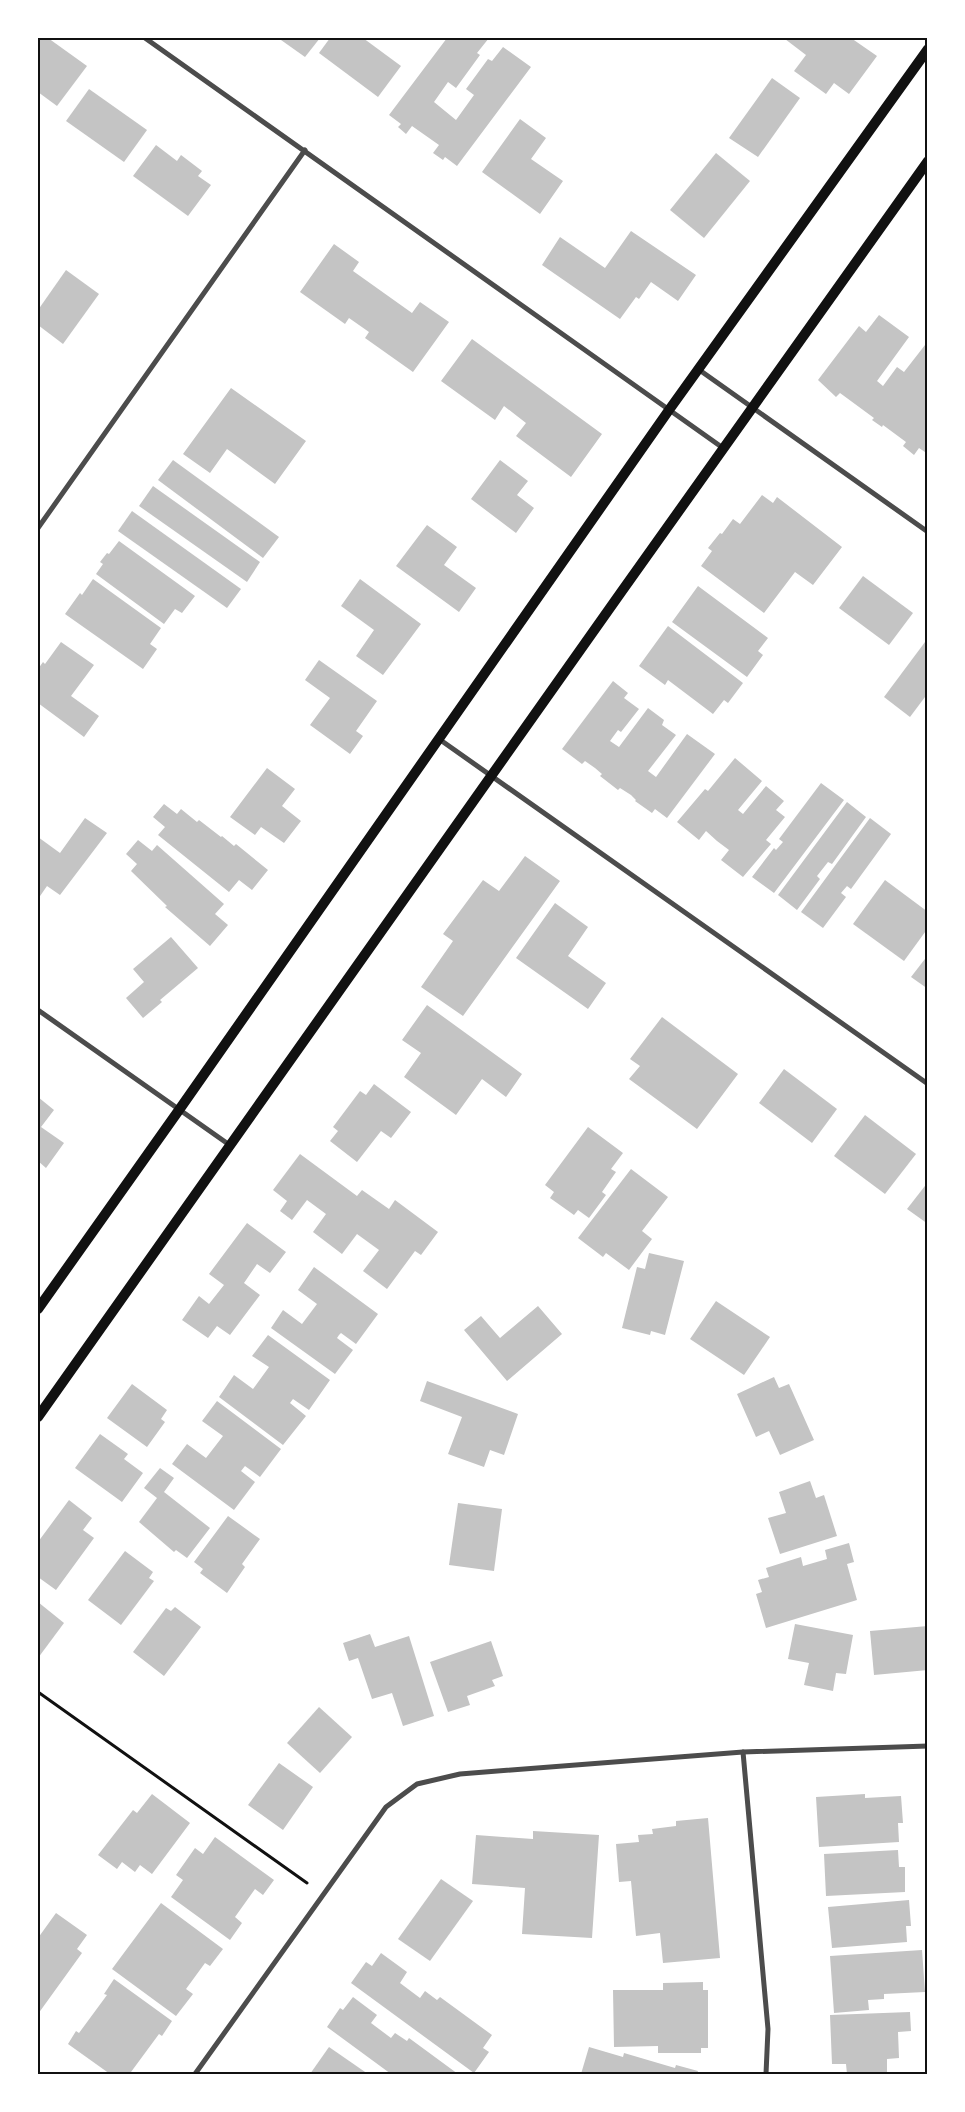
<svg xmlns="http://www.w3.org/2000/svg" width="965" height="2112" viewBox="0 0 965 2112" font-family="Lato,sans-serif">
<style>
.building{fill:#c4c4c4}
.lines{fill:none;stroke-linecap:round;stroke-linejoin:round}
.path{stroke:#111;stroke-width:3}
.minor{stroke:#4c4c4c;stroke-width:5}
.secondary{stroke:#111;stroke-width:10}
.neatline{fill:none;stroke:#111;stroke-width:2}
</style>
<rect width="100%" height="100%" fill="#fff"/>
<g class="building">
<polygon points="38,38 48,38 87,66 57,106 38,92"/>
<polygon points="283,38 320,38 305,57 281,40"/>
<polygon points="330,38 363,38 401,66 378,97 319,53"/>
<polygon points="447,38 489,38 477,53 480,55 456,88 448,82 434,102 456,120 474,95 466,89 488,59 492,61 503,47 531,67 457,166 445,157 443,160 433,153 439,145 412,126 406,134 398,127 401,124 389,115"/>
<polygon points="786,38 851,38 877,56 849,94 834,83 826,94 794,71 806,55 785,39"/>
<polygon points="772,78 800,98 758,157 729,138"/>
<polygon points="89,89 147,130 124,162 66,121"/>
<polygon points="520,119 546,138 531,159 563,181 540,214 482,172"/>
<polygon points="156,145 177,161 181,155 202,171 198,176 211,185 188,216 133,176"/>
<polygon points="716,153 750,181 704,238 670,210"/>
<polygon points="631,231 696,275 678,301 651,282 639,299 636,297 620,319 542,265 560,237 605,268"/>
<polygon points="334,244 359,262 353,271 412,313 420,302 449,322 413,372 365,338 369,332 349,318 345,324 300,292"/>
<polygon points="66,270 99,294 63,344 38,325 38,310"/>
<polygon points="879,315 909,337 877,381 883,386 897,367 904,372 925,345 928,347 928,454 919,448 914,455 903,446 906,442 883,425 882,427 872,420 874,418 840,393 836,397 818,380 859,326 866,332"/>
<polygon points="472,339 602,434 571,477 516,436 526,423 504,406 495,420 441,381"/>
<polygon points="231,388 306,441 275,484 227,449 210,473 183,454"/>
<polygon points="173,460 279,537 263,558 158,480"/>
<polygon points="500,460 528,481 517,495 534,508 516,533 471,499"/>
<polygon points="153,486 260,562 247,582 139,506"/>
<polygon points="762,495 773,503 777,497 842,547 813,585 795,572 764,613 701,566 712,551 708,548 720,533 722,534 733,519 740,524"/>
<polygon points="132,511 241,589 227,608 118,531"/>
<polygon points="427,525 457,547 444,565 476,588 459,612 396,566"/>
<polygon points="119,541 195,596 182,613 175,609 164,624 96,574 103,564 100,562 107,553 109,554"/>
<polygon points="863,576 913,613 889,645 839,608"/>
<polygon points="93,579 161,628 150,644 157,649 143,669 65,614 80,593 82,595"/>
<polygon points="360,579 421,624 383,675 356,656 374,630 341,606"/>
<polygon points="698,586 768,638 758,651 763,655 747,677 672,622"/>
<polygon points="668,626 743,683 728,703 724,700 713,714 668,680 665,685 639,666"/>
<polygon points="928,638 928,693 910,717 884,697"/>
<polygon points="61,642 94,665 71,696 99,716 84,737 38,703 38,669 43,662 45,664"/>
<polygon points="319,660 377,701 356,731 363,736 350,754 310,725 330,698 305,680"/>
<polygon points="613,681 628,693 624,698 639,709 621,732 618,730 610,741 619,747 648,708 664,720 662,725 676,735 648,771 656,777 687,734 715,754 667,818 655,809 652,813 635,801 636,800 631,795 620,788 618,790 600,776 602,774 595,768 585,761 582,764 562,749"/>
<polygon points="735,758 762,781 738,810 743,814 766,786 784,801 776,810 785,817 766,840 771,844 743,877 721,860 729,850 717,841 706,831 699,840 677,822 705,789 708,791"/>
<polygon points="267,768 295,789 282,806 301,821 284,843 261,827 255,835 230,817"/>
<polygon points="821,783 844,800 774,893 752,877 774,848 776,850 783,842 779,839"/>
<polygon points="847,802 866,817 832,864 828,862 817,876 820,879 797,910 778,895"/>
<polygon points="164,804 177,814 181,809 197,822 199,820 221,837 222,836 234,846 236,844 268,870 252,890 239,880 229,892 158,835 165,827 153,817"/>
<polygon points="85,818 107,833 60,895 47,886 38,899 38,837 60,853"/>
<polygon points="870,818 891,834 851,889 847,886 841,893 846,897 823,928 801,912"/>
<polygon points="138,840 152,851 157,845 224,904 215,914 228,925 210,946 165,907 167,906 131,871 137,864 126,854"/>
<polygon points="525,856 560,881 463,1016 421,987 453,941 443,934 483,880 499,891"/>
<polygon points="885,880 928,912 928,928 904,961 853,924"/>
<polygon points="555,903 588,927 568,956 606,983 588,1009 516,958"/>
<polygon points="171,937 198,968 160,1000 162,1002 143,1018 126,998 144,982 133,969"/>
<polygon points="928,955 928,989 911,977"/>
<polygon points="427,1005 522,1074 506,1097 482,1079 456,1115 404,1077 421,1053 402,1040"/>
<polygon points="662,1017 738,1074 697,1129 629,1079 640,1066 630,1059"/>
<polygon points="784,1069 837,1109 812,1143 759,1103"/>
<polygon points="374,1084 411,1112 391,1138 381,1131 357,1162 330,1141 338,1131 333,1127 360,1091 366,1095"/>
<polygon points="38,1097 54,1110 41,1127 64,1143 46,1168 38,1161"/>
<polygon points="865,1115 916,1154 885,1194 834,1156"/>
<polygon points="588,1127 623,1153 611,1169 616,1172 602,1192 606,1195 589,1218 578,1210 574,1215 550,1198 554,1192 545,1185"/>
<polygon points="300,1154 357,1196 362,1190 389,1209 395,1200 438,1232 421,1255 415,1251 387,1289 363,1271 379,1250 357,1234 342,1254 313,1232 326,1214 307,1200 292,1220 280,1211 287,1201 273,1190"/>
<polygon points="631,1169 668,1197 642,1231 652,1239 629,1270 606,1253 603,1257 578,1238"/>
<polygon points="928,1182 928,1224 907,1209"/>
<polygon points="247,1223 286,1252 270,1273 257,1264 244,1283 260,1295 230,1335 217,1326 208,1338 182,1320 199,1296 209,1304 224,1285 209,1274"/>
<polygon points="649,1253 684,1261 665,1335 651,1331 650,1335 622,1328 637,1267 645,1269"/>
<polygon points="314,1267 378,1314 356,1344 341,1333 339,1335 337,1338 353,1350 335,1374 271,1328 283,1310 302,1324 317,1304 298,1290"/>
<polygon points="716,1301 770,1337 744,1375 690,1339"/>
<polygon points="538,1306 562,1334 507,1381 464,1330 481,1316 500,1338"/>
<polygon points="268,1335 330,1380 309,1410 293,1399 290,1403 306,1416 283,1445 219,1397 234,1375 253,1389 269,1367 252,1356"/>
<polygon points="774,1377 779,1388 789,1384 814,1440 780,1455 769,1431 756,1437 737,1394"/>
<polygon points="427,1381 518,1414 504,1455 490,1450 484,1467 448,1454 462,1417 420,1401"/>
<polygon points="132,1384 167,1410 161,1419 165,1422 147,1447 107,1418"/>
<polygon points="217,1401 281,1449 260,1477 245,1466 241,1471 255,1482 234,1510 172,1464 187,1444 206,1458 223,1436 202,1421"/>
<polygon points="100,1434 128,1454 124,1459 143,1473 122,1502 75,1468"/>
<polygon points="160,1468 174,1478 164,1492 210,1528 187,1558 176,1550 174,1552 139,1522 157,1498 144,1488"/>
<polygon points="810,1481 816,1498 824,1495 837,1536 780,1554 768,1518 786,1513 779,1492"/>
<polygon points="69,1500 92,1518 83,1530 94,1538 56,1590 38,1577 38,1542"/>
<polygon points="458,1503 502,1509 494,1571 449,1565"/>
<polygon points="228,1516 260,1539 242,1564 245,1567 227,1593 200,1573 203,1569 194,1562"/>
<polygon points="849,1543 854,1562 847,1564 857,1600 766,1628 756,1594 762,1592 758,1580 769,1577 766,1568 801,1557 803,1566 827,1559 825,1550"/>
<polygon points="125,1551 153,1572 149,1578 154,1581 121,1625 88,1600"/>
<polygon points="38,1602 64,1623 38,1658"/>
<polygon points="175,1607 201,1627 164,1676 133,1652 166,1608 171,1611"/>
<polygon points="795,1624 853,1635 846,1674 836,1673 833,1691 804,1685 809,1663 788,1659"/>
<polygon points="928,1626 928,1670 874,1675 870,1631"/>
<polygon points="370,1634 375,1647 409,1636 434,1716 403,1726 392,1693 372,1699 358,1658 349,1661 343,1643"/>
<polygon points="491,1641 503,1676 492,1680 495,1686 467,1696 470,1705 448,1712 430,1662"/>
<polygon points="319,1707 352,1737 320,1773 287,1743"/>
<polygon points="279,1763 313,1787 283,1830 248,1805"/>
<polygon points="152,1794 190,1823 152,1874 140,1865 135,1872 122,1862 117,1869 98,1855 133,1810 137,1813"/>
<polygon points="865,1794 865,1798 901,1796 903,1823 898,1823 899,1842 819,1847 816,1797"/>
<polygon points="708,1818 720,1958 663,1963 660,1933 636,1936 631,1881 619,1882 616,1844 639,1842 638,1835 653,1834 652,1829 676,1826 676,1821"/>
<polygon points="533,1831 599,1835 592,1938 522,1934 525,1888 472,1884 476,1835 533,1839"/>
<polygon points="215,1837 274,1880 263,1895 255,1889 235,1917 242,1923 230,1940 171,1897 183,1880 176,1875 195,1848 203,1854"/>
<polygon points="898,1850 899,1867 905,1867 905,1892 826,1896 824,1854"/>
<polygon points="441,1879 473,1901 430,1961 398,1939"/>
<polygon points="909,1900 911,1926 906,1926 907,1942 832,1948 828,1907"/>
<polygon points="161,1903 223,1949 210,1966 205,1963 186,1989 193,1994 176,2016 112,1969"/>
<polygon points="56,1913 87,1935 77,1949 82,1953 38,2014 38,1938"/>
<polygon points="922,1950 925,1992 884,1994 884,1999 868,2000 869,2010 834,2013 830,1956"/>
<polygon points="381,1953 407,1972 400,1983 420,1998 425,1991 437,2000 440,1997 492,2035 483,2048 489,2052 474,2073 351,1983 366,1962 372,1966"/>
<polygon points="114,1979 172,2021 162,2036 159,2034 131,2072 134,2074 110,2074 68,2044 76,2031 79,2033 107,1995 104,1994"/>
<polygon points="703,1982 703,1990 708,1990 708,2048 701,2048 701,2053 658,2053 658,2046 614,2047 613,1990 663,1990 663,1983"/>
<polygon points="353,1997 377,2015 371,2023 391,2038 395,2033 407,2041 409,2038 458,2074 391,2074 327,2027 340,2008 343,2010"/>
<polygon points="910,2012 911,2031 898,2032 899,2058 887,2059 887,2074 847,2074 846,2064 832,2064 830,2015"/>
<polygon points="329,2047 368,2074 310,2074"/>
<polygon points="589,2047 623,2057 624,2053 675,2068 676,2065 698,2071 697,2074 581,2074"/>
</g>
<g class="lines">
<polyline class="path" points="38,1692 307,1883"/>
<g class="minor">
<polyline points="145,38 723,448"/>
<polyline points="698,369 928,532"/>
<polyline points="38,528 305,150"/>
<polyline points="439,739 928,1084"/>
<polyline points="38,1010 231,1146"/>
<polyline points="743,1752 768,2029 766,2074"/>
<polyline points="195,2074 386,1807 417,1784 460,1774 743,1752 928,1746"/>
</g>
<g class="secondary">
<polyline points="38,1309 179,1110 669,410 928,49"/>
<path d="M 38,1417 C 335,999 629,578 928,161"/>
</g>
</g>
<rect width="965" height="2112" fill="none" stroke="#ffffff" stroke-width="78"/>
<rect x="39" y="39" width="887" height="2034" class="neatline"/>
</svg>
